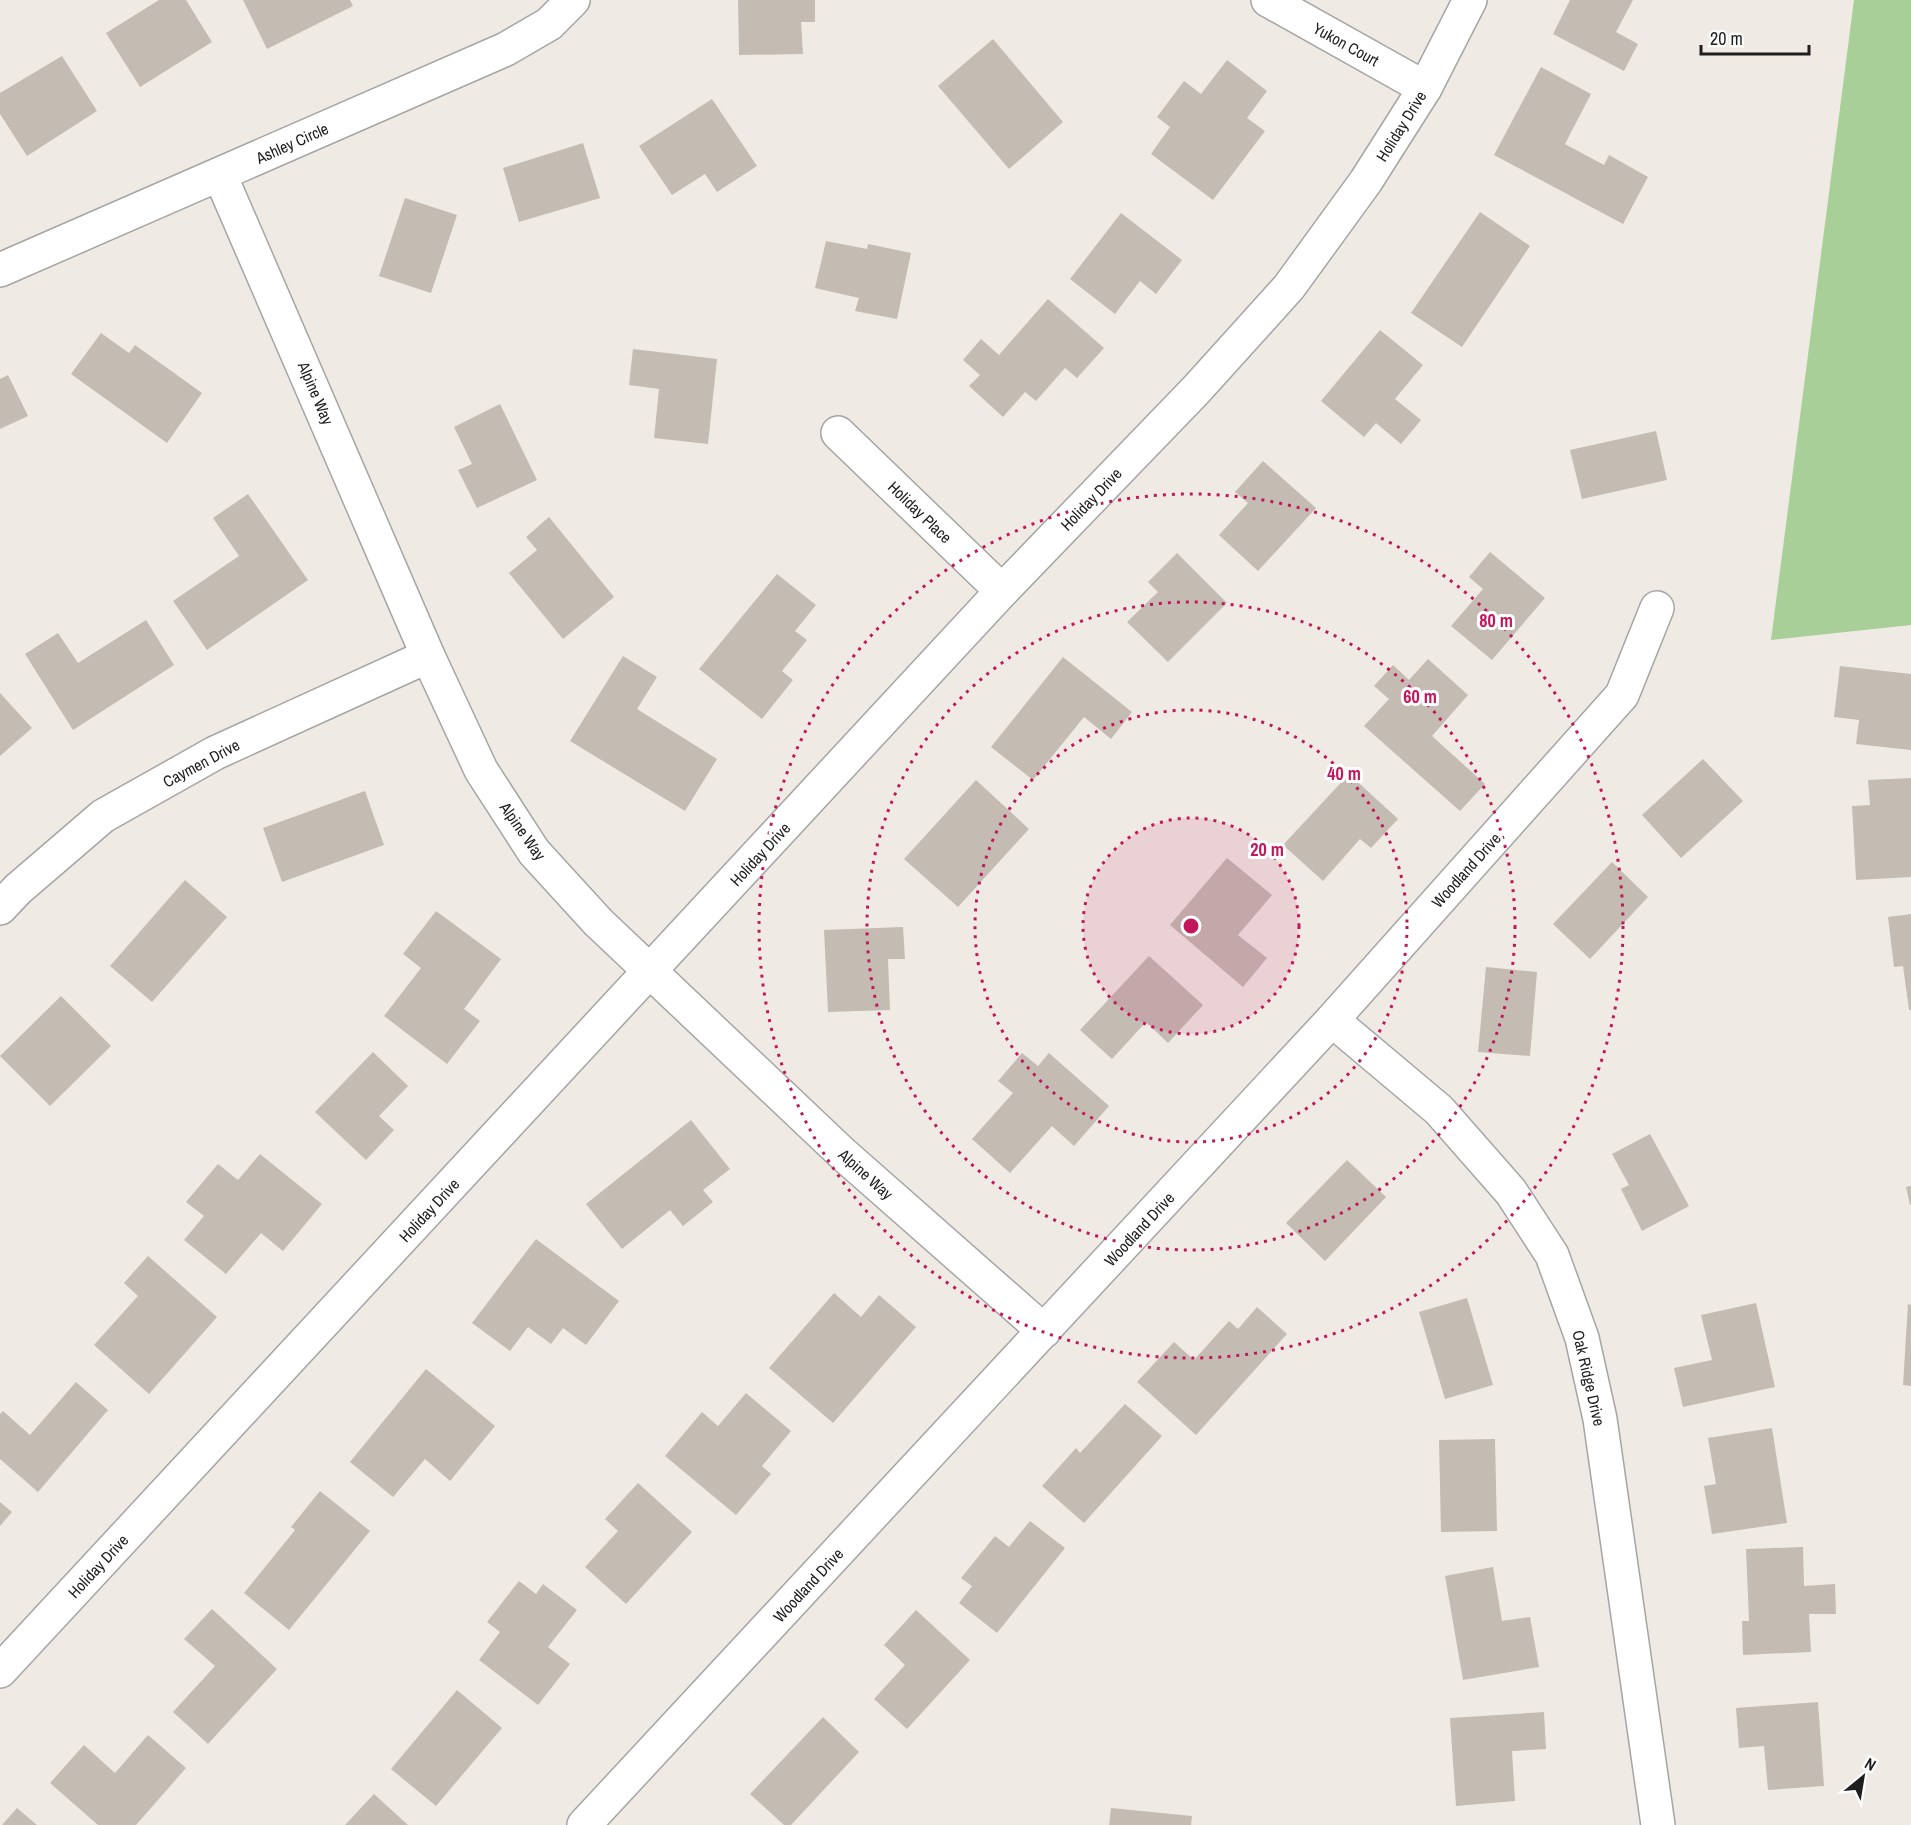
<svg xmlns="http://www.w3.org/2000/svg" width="1911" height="1825" viewBox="0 0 1911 1825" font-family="'Archivo Narrow',sans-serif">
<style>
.forest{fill:#a9cf98}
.building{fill:#c4bbb3}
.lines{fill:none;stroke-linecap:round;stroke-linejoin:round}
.minor-casing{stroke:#a5a5a5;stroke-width:36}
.minor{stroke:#fff;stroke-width:33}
.ring{fill:none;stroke:#c2185b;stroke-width:3;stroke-dasharray:3 6}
.labels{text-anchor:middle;stroke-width:6;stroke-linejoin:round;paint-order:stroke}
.street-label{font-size:16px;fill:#1e1e1e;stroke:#fff}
.centre{fill:#c2185b;stroke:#fff;stroke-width:3}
.ring-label{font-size:18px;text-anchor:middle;font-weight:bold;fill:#c2185b;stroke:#fff;stroke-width:6;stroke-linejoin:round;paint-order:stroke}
</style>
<rect width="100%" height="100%" fill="#efebe4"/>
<polygon class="forest" points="1854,0 1911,0 1911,625 1771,640"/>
<g class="building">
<polygon points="159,0 186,0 212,42 140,87 106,33"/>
<polygon points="243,0 350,0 353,6 267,49"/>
<polygon points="738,0 815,0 815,22 801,22 803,54 739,55"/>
<polygon points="1570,0 1633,0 1616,32 1638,44 1624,71 1553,34"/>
<polygon points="993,39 1063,122 1009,169 938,86"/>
<polygon points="62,56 97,111 27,156 0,114 0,93"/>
<polygon points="1227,60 1267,91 1247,118 1265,131 1213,200 1151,154 1170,127 1157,117 1184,81 1201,94"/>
<polygon points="1541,67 1591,94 1565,144 1604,165 1609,155 1648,177 1623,224 1494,155"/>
<polygon points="712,99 757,166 717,192 705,174 672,195 639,146"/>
<polygon points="583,143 600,198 519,222 503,168"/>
<polygon points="405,198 457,215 431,293 379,276"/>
<polygon points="1480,212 1530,246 1462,347 1411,313"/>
<polygon points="1121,213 1182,260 1156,294 1140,281 1115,314 1070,279"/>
<polygon points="826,241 867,249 868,244 911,253 897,319 855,311 859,298 815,288"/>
<polygon points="1048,299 1104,348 1077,378 1065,368 1036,401 1025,392 1003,417 969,386 980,375 963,360 981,339 999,355"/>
<polygon points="1380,330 1423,365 1395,399 1421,420 1401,444 1376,423 1364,437 1321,401"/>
<polygon points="101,333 129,353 135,345 202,393 167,443 71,374"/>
<polygon points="633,349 717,359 708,444 654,438 659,389 629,385"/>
<polygon points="8,375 28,416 0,429 0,379"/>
<polygon points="500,404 537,480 477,508 458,470 472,464 454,427"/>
<polygon points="1656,431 1667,480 1582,499 1570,450"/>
<polygon points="1263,461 1316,508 1258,571 1219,535 1248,503 1235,492"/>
<polygon points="248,494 308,580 207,650 173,601 239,556 213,518"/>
<polygon points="549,517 614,597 563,639 509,573 537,550 526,537"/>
<polygon points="1490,552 1545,598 1492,660 1451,626 1483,589 1469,577"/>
<polygon points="1177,553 1227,603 1168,662 1127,622 1158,592 1148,582"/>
<polygon points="777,574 816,605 795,631 807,640 782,671 793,680 762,719 699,669"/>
<polygon points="146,620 174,665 73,730 25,654 58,633 78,663"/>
<polygon points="623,656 657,677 637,709 717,759 685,811 570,741"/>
<polygon points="1063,657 1132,712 1111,739 1084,717 1033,780 991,747"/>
<polygon points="1428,659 1468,695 1432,736 1485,784 1460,811 1364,726 1389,699 1374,686 1393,665 1409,680"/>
<polygon points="1840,666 1911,674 1911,750 1856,744 1859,720 1834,717"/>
<polygon points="0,693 32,728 0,756"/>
<polygon points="1703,759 1743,801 1681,858 1642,815"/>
<polygon points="1349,774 1398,819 1371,848 1360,839 1323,881 1283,845"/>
<polygon points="1911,778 1911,877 1856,880 1852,806 1870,805 1868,780"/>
<polygon points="976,780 1029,829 958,907 904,859"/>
<polygon points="365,791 384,845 282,882 263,828"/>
<polygon points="1227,858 1272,895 1238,935 1267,958 1243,987 1170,925"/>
<polygon points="1612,862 1648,897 1590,959 1553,924"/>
<polygon points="185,880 227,917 152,1002 110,966"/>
<polygon points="436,911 501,959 464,1009 480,1021 447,1064 384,1016 421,968 403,954"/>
<polygon points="1911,914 1911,1010 1909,1010 1903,966 1894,967 1888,917"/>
<polygon points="903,927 905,959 888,959 890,1010 828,1012 824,930"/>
<polygon points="1149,956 1203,1005 1168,1043 1146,1022 1112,1059 1080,1030"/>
<polygon points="1486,967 1537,972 1530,1056 1478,1052"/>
<polygon points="61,996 111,1046 50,1106 0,1056"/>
<polygon points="373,1052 408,1086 379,1116 394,1130 366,1160 315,1112"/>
<polygon points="1022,1053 1038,1066 1049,1053 1109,1106 1074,1146 1052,1126 1010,1173 972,1139 1013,1093 998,1081"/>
<polygon points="691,1120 730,1169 703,1190 713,1202 683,1226 670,1210 622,1249 586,1204"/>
<polygon points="1650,1134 1689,1206 1642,1231 1621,1189 1629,1185 1612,1154"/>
<polygon points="260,1154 322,1204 283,1251 261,1233 226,1274 184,1240 204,1216 186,1202 218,1164 238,1180"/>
<polygon points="1347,1160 1386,1197 1325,1261 1286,1223"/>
<polygon points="1911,1186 1911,1205 1910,1205 1906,1187"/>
<polygon points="536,1239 619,1301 586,1345 563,1328 551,1344 528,1327 510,1351 472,1323"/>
<polygon points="148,1256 217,1317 149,1394 94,1345 138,1296 124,1283"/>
<polygon points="834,1293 861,1317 879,1295 916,1327 833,1423 769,1368"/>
<polygon points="1467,1298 1493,1385 1445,1399 1419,1312"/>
<polygon points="1756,1303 1775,1387 1683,1407 1674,1368 1712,1360 1701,1315"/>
<polygon points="1908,1304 1911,1305 1911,1386 1903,1385"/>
<polygon points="1257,1307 1287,1334 1196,1435 1137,1382 1174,1342 1194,1360 1229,1321 1238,1329"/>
<polygon points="426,1369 495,1426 450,1481 425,1459 393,1497 350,1462"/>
<polygon points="76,1382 108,1410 38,1492 0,1459 0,1414 3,1411 30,1435"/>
<polygon points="746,1393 791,1431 762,1466 771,1474 736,1515 665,1456 702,1412 718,1426"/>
<polygon points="1125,1404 1162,1436 1084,1523 1042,1486 1076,1448 1080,1453"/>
<polygon points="1772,1428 1787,1523 1712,1534 1704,1486 1716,1484 1708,1438"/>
<polygon points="1495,1439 1497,1531 1441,1532 1439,1440"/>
<polygon points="638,1483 692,1532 626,1604 585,1567 618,1531 605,1519"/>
<polygon points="320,1491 370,1531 289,1630 244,1593 295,1530 291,1527"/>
<polygon points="0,1502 12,1512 0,1526"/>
<polygon points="1030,1521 1065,1548 997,1633 959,1603 972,1586 961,1578 995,1536 1009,1547"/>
<polygon points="1803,1547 1804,1586 1835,1584 1836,1614 1809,1614 1811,1652 1743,1655 1742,1621 1749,1621 1746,1549"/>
<polygon points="1493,1567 1502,1621 1530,1617 1539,1667 1463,1680 1445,1576"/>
<polygon points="519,1581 536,1594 543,1584 577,1610 548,1647 570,1664 538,1705 479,1660 500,1632 487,1622"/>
<polygon points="212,1609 277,1669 208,1744 173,1712 215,1666 184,1639"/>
<polygon points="916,1610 970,1660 907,1729 874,1699 905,1665 884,1645"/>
<polygon points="457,1690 502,1728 436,1806 391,1769"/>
<polygon points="1818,1702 1824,1786 1768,1790 1764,1746 1739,1748 1736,1708"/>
<polygon points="1544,1712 1546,1749 1512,1751 1515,1801 1456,1806 1450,1718"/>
<polygon points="823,1717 859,1752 791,1825 784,1825 750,1794"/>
<polygon points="148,1735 186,1768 136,1825 98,1825 50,1783 84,1745 115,1773"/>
<polygon points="374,1794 408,1825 345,1825"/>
<polygon points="17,1808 37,1825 2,1825"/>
<polygon points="1111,1808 1192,1816 1191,1825 1109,1825"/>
</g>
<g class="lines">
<g class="minor-casing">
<g id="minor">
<polyline points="1268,0 1425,88"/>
<polyline points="220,175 428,656 481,770 534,852 598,922 843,1154 1044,1331"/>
<polyline points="0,270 506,49 549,24 573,0"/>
<polyline points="838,433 1002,591"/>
<polyline points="0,908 18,889 103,816 215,753 428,656"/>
<polyline points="1332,1020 1439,1110 1511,1192 1552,1255 1582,1338 1600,1419 1658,1825"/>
<polyline points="0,1671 1002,591 1196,390 1289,287 1366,181 1425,88 1470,0"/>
<polyline points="584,1825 1332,1020 1622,695 1657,608"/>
</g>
</g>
<use href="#minor" class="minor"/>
</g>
<circle cx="1191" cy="926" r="108" fill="#c2185b" fill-opacity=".12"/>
<g class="ring">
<circle cx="1191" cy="926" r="108"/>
<circle cx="1191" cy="926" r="216"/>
<circle cx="1191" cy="926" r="324"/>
<circle cx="1191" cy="926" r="432"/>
</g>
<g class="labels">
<g class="street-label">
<text transform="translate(1346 44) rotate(29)" y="6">Yukon Court</text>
<text transform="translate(1401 126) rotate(-58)" y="6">Holiday Drive</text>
<text transform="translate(292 143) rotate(-24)" y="6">Ashley Circle</text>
<text transform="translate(316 393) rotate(67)" y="6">Alpine Way</text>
<text transform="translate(1091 499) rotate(-46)" y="6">Holiday Drive</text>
<text transform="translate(920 512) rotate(44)" y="6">Holiday Place</text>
<text transform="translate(201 763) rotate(-28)" y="6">Caymen Drive</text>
<text transform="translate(523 831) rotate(55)" y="6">Alpine Way</text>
<text transform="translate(760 854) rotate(-47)" y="6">Holiday Drive</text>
<text transform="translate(1466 870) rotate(-48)" y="6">Woodland Drive</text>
<text transform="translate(866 1174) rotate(42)" y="6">Alpine Way</text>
<text transform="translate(429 1210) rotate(-47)" y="6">Holiday Drive</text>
<text transform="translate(1139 1229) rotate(-47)" y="6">Woodland Drive</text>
<text transform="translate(1589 1378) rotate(77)" y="6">Oak Ridge Drive</text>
<text transform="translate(98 1566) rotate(-47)" y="6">Holiday Drive</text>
<text transform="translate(808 1585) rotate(-47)" y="6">Woodland Drive</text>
</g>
</g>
<circle cx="1191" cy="926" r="9" class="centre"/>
<g class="ring-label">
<text x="1496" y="627">80 m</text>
<text x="1420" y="703">60 m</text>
<text x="1344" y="780">40 m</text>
<text x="1267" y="856">20 m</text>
</g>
<g transform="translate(1863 1777) rotate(30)" stroke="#ffffff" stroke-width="4.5" paint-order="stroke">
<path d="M0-4.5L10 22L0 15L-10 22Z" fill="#1e1e1e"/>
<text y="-9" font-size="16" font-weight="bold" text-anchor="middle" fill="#1e1e1e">N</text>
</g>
<path d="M1701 45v9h108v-9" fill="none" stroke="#1e1e1e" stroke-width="3"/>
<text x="1710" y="45" font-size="18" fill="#1e1e1e" stroke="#ffffff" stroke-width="4.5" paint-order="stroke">20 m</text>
</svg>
